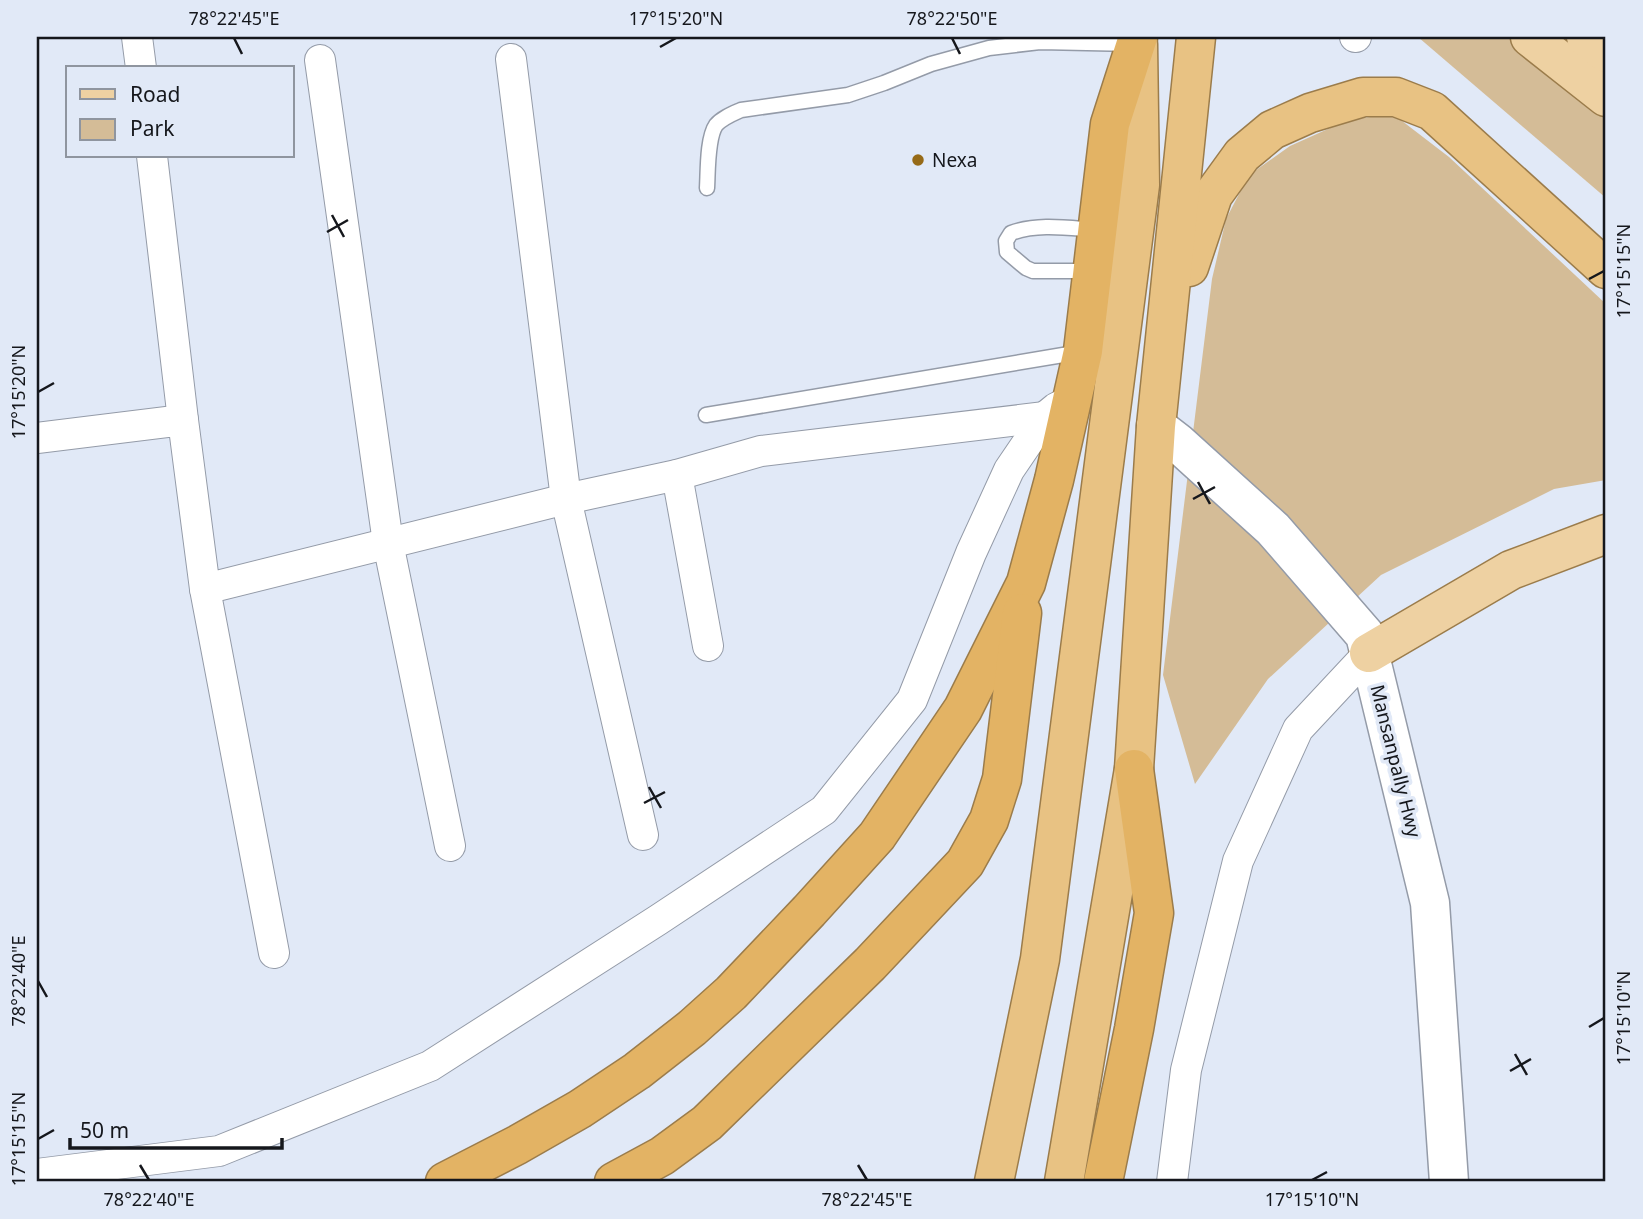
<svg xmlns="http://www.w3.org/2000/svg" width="1643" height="1219" viewBox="0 0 1643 1219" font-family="'Noto Sans',sans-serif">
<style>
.green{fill:#d4bc97}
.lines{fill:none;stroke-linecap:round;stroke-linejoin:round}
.service-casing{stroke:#949ba8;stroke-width:17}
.minor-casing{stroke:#949ba8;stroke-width:32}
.secondary-casing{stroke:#949ba8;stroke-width:41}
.primary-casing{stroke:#9b7c4b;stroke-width:41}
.trunk-casing{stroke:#9b7c4b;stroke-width:41}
.motorway-casing{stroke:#9b7c4b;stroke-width:41}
.service{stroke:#fff;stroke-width:14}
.minor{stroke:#fff;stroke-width:30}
.secondary{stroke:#fff;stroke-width:38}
.primary{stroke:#eed1a2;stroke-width:38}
.trunk{stroke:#e8c283;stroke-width:38}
.motorway{stroke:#e3b364;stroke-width:38}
.ticks{fill:none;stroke:#15171c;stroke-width:2.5}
.poi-dot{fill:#966a17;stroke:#e1e9f7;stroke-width:2.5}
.labels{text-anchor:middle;stroke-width:7;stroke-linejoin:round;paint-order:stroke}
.poi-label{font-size:19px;fill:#15171c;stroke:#e1e9f7;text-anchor:start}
.street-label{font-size:19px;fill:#15171c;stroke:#e1e9f7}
.neatline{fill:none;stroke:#15171c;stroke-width:2.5}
.ticks-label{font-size:18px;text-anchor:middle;fill:#15171c}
</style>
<rect width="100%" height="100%" fill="#e1e9f7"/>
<g class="green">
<polygon points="1418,37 1606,37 1606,198"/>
<polygon points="1393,114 1449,157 1606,304 1606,480 1554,489 1381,575 1268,679 1195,784 1163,675 1212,279 1226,219 1249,175 1290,146 1348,120"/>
</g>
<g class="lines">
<g class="service-casing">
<g id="service">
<path d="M 707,188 C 708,172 707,138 716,125 C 722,118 732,114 741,110 L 848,95 L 884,83 L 931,64 L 989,48 L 1040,42 L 1134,44"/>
<path d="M 1091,271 L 1033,271 L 1026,268 L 1007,252 L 1006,241 L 1011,233 C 1038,223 1068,228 1096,230"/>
<polyline points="706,415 1081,352"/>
</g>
</g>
<g class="minor-casing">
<g id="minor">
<polyline points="137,37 141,68"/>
<polyline points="1355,37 1356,37"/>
<polyline points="511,59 566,499 643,835"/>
<polyline points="320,60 388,543 450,846"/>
<polyline points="152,156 183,420"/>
<polyline points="37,438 183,420 205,589 566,499 677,475 761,451 1045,417"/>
<polyline points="677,475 708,646"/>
<polyline points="205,589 274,953"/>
<polyline points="37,1174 219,1151 430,1066 658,920 824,810 912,700 971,553 1009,470 1045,417 1056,408 1072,400"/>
<polyline points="1172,1182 1186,1070 1238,861 1298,729 1369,653"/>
</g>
</g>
<g class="secondary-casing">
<polyline id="secondary" points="1156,426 1178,443 1273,529 1365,635 1430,903 1449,1182"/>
</g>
<g class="primary-casing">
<g id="primary">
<polyline points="1530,37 1606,97"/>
<polyline points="1586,37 1606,53"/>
<polyline points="1369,653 1511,570 1606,534"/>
</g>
</g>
<g class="trunk-casing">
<g id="trunk">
<polyline points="1189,267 1213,195 1242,155 1272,130 1310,113 1363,97 1396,97 1432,111 1606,269"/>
<polyline points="994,1182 1040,959 1140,185 1138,44"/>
<polyline points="1064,1182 1134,769 1156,426 1196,37"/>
</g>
</g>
<g class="motorway-casing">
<g id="motorway">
<polyline points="445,1182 517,1145 580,1109 637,1071 692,1028 731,993 809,911 877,836 963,709 1026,583 1054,480 1083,351 1110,124 1138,37"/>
<polyline points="614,1182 662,1156 707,1123 870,964 965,863 989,820 1002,779 1022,613"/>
<polyline points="1103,1182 1134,1029 1154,913 1134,769"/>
</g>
</g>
<use href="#service" class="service"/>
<use href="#minor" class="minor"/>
<use href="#secondary" class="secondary"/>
<use href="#primary" class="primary"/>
<use href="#trunk" class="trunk"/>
<use href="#motorway" class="motorway"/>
</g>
<path class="ticks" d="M 234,38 L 242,54M 952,38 L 960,54M 660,47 L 676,38M 332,215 L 344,237M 327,232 L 348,220M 1589,279 L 1604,271M 38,392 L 54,383M 1198,482 L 1210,504M 1193,499 L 1215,487M 649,787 L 661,808M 644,803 L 665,792M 38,981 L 47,997M 1589,1027 L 1604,1018M 1515,1054 L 1527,1075M 1510,1071 L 1531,1059M 38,1139 L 54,1130M 140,1165 L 149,1180M 858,1165 L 867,1180M 1312,1180 L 1327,1172"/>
<circle class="poi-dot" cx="918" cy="160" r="7"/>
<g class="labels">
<g class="poi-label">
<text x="932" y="167">Nexa</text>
</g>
<g class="street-label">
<text transform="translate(1396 761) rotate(76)" y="7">Mansanpally Hwy</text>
</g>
</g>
<rect width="1643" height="1219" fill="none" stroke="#e1e9f7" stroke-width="77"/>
<rect x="66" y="66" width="228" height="91" fill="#e1e9f7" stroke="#8f959f" stroke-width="2"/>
<rect x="80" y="89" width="35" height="10" fill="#eed1a2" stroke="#8f959f" stroke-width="2"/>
<text x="130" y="102" font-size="21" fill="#15171c">Road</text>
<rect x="80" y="119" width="35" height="21" fill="#d4bc97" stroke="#8f959f" stroke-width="2"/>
<text x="130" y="136" font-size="21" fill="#15171c">Park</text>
<path d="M70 1138v10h212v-10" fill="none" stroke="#15171c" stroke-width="3.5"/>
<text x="80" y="1138" font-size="21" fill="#15171c" stroke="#e1e9f7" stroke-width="5" paint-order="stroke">50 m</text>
<rect x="38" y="38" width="1566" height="1142" class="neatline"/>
<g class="ticks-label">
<text x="234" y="25">78°22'45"E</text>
<text x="676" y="25">17°15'20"N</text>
<text x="952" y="25">78°22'50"E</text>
<text transform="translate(1624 271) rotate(-90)" y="6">17°15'15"N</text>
<text transform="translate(19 392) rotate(-90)" y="6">17°15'20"N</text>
<text transform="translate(19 981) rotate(-90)" y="6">78°22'40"E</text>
<text transform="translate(1624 1018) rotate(-90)" y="6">17°15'10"N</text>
<text transform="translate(19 1139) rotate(-90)" y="6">17°15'15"N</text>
<text x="149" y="1206">78°22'40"E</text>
<text x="867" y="1206">78°22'45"E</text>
<text x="1312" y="1206">17°15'10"N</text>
</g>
</svg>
